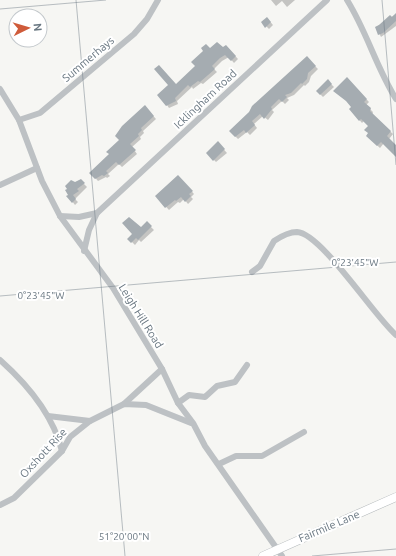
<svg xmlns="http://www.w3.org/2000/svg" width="396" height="556" viewBox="0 0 396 556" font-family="Ubuntu,sans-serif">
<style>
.shadow{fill:#0003}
.building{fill:#a5acb1}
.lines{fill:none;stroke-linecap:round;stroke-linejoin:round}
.secondary-casing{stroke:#b0b5b8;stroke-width:9}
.street{stroke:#bdc1c4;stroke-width:6}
.secondary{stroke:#fff;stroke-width:8}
.ticks{fill:none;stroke:#687680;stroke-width:1;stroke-opacity:0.45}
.labels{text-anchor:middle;stroke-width:4;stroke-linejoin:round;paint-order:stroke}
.street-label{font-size:11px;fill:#687680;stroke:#fff}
.ticks-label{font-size:10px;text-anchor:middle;fill:#687680;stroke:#fff;stroke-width:4;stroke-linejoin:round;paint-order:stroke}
</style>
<rect width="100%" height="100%" fill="#f6f6f3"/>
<g class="shadow">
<polygon points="271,0 295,0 287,7 282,1 276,6"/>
<polygon points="396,14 396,26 381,37 376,27"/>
<polygon points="267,18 273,25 269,29 262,22"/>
<polygon points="226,46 238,59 234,63 229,57 222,61 214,69 217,72 203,84 201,83 193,89 192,87 177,101 178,104 169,108 167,105 176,85 197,66 210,49 223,48"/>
<polygon points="307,58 318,69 311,76 309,82 305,86 304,85 294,95 287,98 289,100 285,104 282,101 272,110 274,112 268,120 263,116 254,124 257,128 250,135 247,132 238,139 230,131"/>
<polygon points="347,79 369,102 366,105 373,112 372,115 393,134 389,139 396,146 396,156 384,143 380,148 367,136 369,133 369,126 364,121 362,123 350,109 352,107"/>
<polygon points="328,81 334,87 323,97 317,91"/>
<polygon points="145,107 156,119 143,131 144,133 140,137 141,139 132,147 137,154 122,167 119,164 108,174 110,176 107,178 106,177 98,181 91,173 110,154"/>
<polygon points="218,143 227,153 216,162 207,153"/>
<polygon points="178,176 194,194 191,197 193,199 188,204 184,199 180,203 178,202 169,210 156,196"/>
<polygon points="75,183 83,183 87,187 75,199 78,202 75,205 68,196"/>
<polygon points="147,223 154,230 141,242 139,240 135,245 129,239"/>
</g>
<g class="building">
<polygon points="396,13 396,21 383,33 378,35 375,27 379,25 390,15 392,17"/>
<polygon points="267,17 271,22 265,28 261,22"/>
<polygon points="217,42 223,47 226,45 236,56 231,61 225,55 220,58 212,66 215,69 200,82 198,81 190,87 188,85 175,98 176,101 166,106 157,95 168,85 154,69 159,65 176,84 195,66 191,62 203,51 201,48 206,44 210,48"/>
<polygon points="307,56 316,66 308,73 307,79 302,84 301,83 291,93 285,95 287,97 282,102 279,99 271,107 272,109 264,119 260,114 252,121 255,125 246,133 244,130 235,137 229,131 249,112 252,106"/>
<polygon points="347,77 367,99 364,102 371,108 370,111 391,131 387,136 396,145 396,157 381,142 377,146 366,136 368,133 364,130 368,126 361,119 359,121 349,109 351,107 346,101 333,91"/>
<polygon points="328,79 332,84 320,95 316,91"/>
<polygon points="145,105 154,116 141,128 142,130 138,134 139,136 130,144 136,150 119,165 116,162 106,171 108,173 104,176 102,175 95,179 89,173 109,154 106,152 119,140 115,136 122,126"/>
<polygon points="218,141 225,149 213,161 206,153"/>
<polygon points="178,175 193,191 189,194 191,196 185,202 181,197 176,201 175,200 165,208 155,196"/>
<polygon points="81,179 85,183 77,189 79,191 73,195 76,199 72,203 66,196 68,195 65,190 67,189 65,186 71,180 75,182"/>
<polygon points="129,217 141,227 147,221 152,226 138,240 136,238 131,243 127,239 132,234 122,223"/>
</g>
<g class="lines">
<g class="secondary-casing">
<polyline id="secondary" points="263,556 396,497"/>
</g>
<g class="street">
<path d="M 347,0 C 367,32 376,67 396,99"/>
<polyline points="0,89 19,120 42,181 60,216 113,288 162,369 178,403 193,423 205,446 282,556"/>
<polyline points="19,120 40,113 134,34 147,19 158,0"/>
<polyline points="0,185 37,168"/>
<polyline points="60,216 79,217 97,213"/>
<polyline points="84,251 89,230 97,213 327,0"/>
<path d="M 252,272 L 260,266 L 274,241 C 280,237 289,232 297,232 C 321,233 374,316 396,335"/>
<path d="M 0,360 C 27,384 53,415 62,451"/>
<polyline points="178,403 189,395 205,397 217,386 235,382 247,365"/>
<polyline points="124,404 162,369"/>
<polyline points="48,416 90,421"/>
<polyline points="219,464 236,456 262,456 304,432"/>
<polyline points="0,505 14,498 62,451 70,437 90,421 124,404 146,405 191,423"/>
</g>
<use href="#secondary" class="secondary"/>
</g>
<path class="ticks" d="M 76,0 L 125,556M 382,0 L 396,165M 0,9 L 106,0M 0,296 L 396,262M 312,556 L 396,549"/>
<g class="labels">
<g class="street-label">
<text transform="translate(88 59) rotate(-40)" y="4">Summerhays</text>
<text transform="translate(205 99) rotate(-43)" y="4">Icklingham Road</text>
<text transform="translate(141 316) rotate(58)" y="4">Leigh Hill Road</text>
<text transform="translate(43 453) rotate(-47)" y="4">Oxshott Rise</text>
<text transform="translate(329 526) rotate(-23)" y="4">Fairmile Lane</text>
</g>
</g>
<g class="ticks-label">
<text x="355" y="266">0°23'45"W</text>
<text x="41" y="299">0°23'45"W</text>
<text x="124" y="540">51°20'00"N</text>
</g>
<g transform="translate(28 28) rotate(85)"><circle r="19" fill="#ffffff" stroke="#c3c8cc"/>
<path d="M0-3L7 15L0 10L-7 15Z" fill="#cf5b3a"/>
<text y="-6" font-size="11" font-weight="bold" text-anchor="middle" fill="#687680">N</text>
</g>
</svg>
